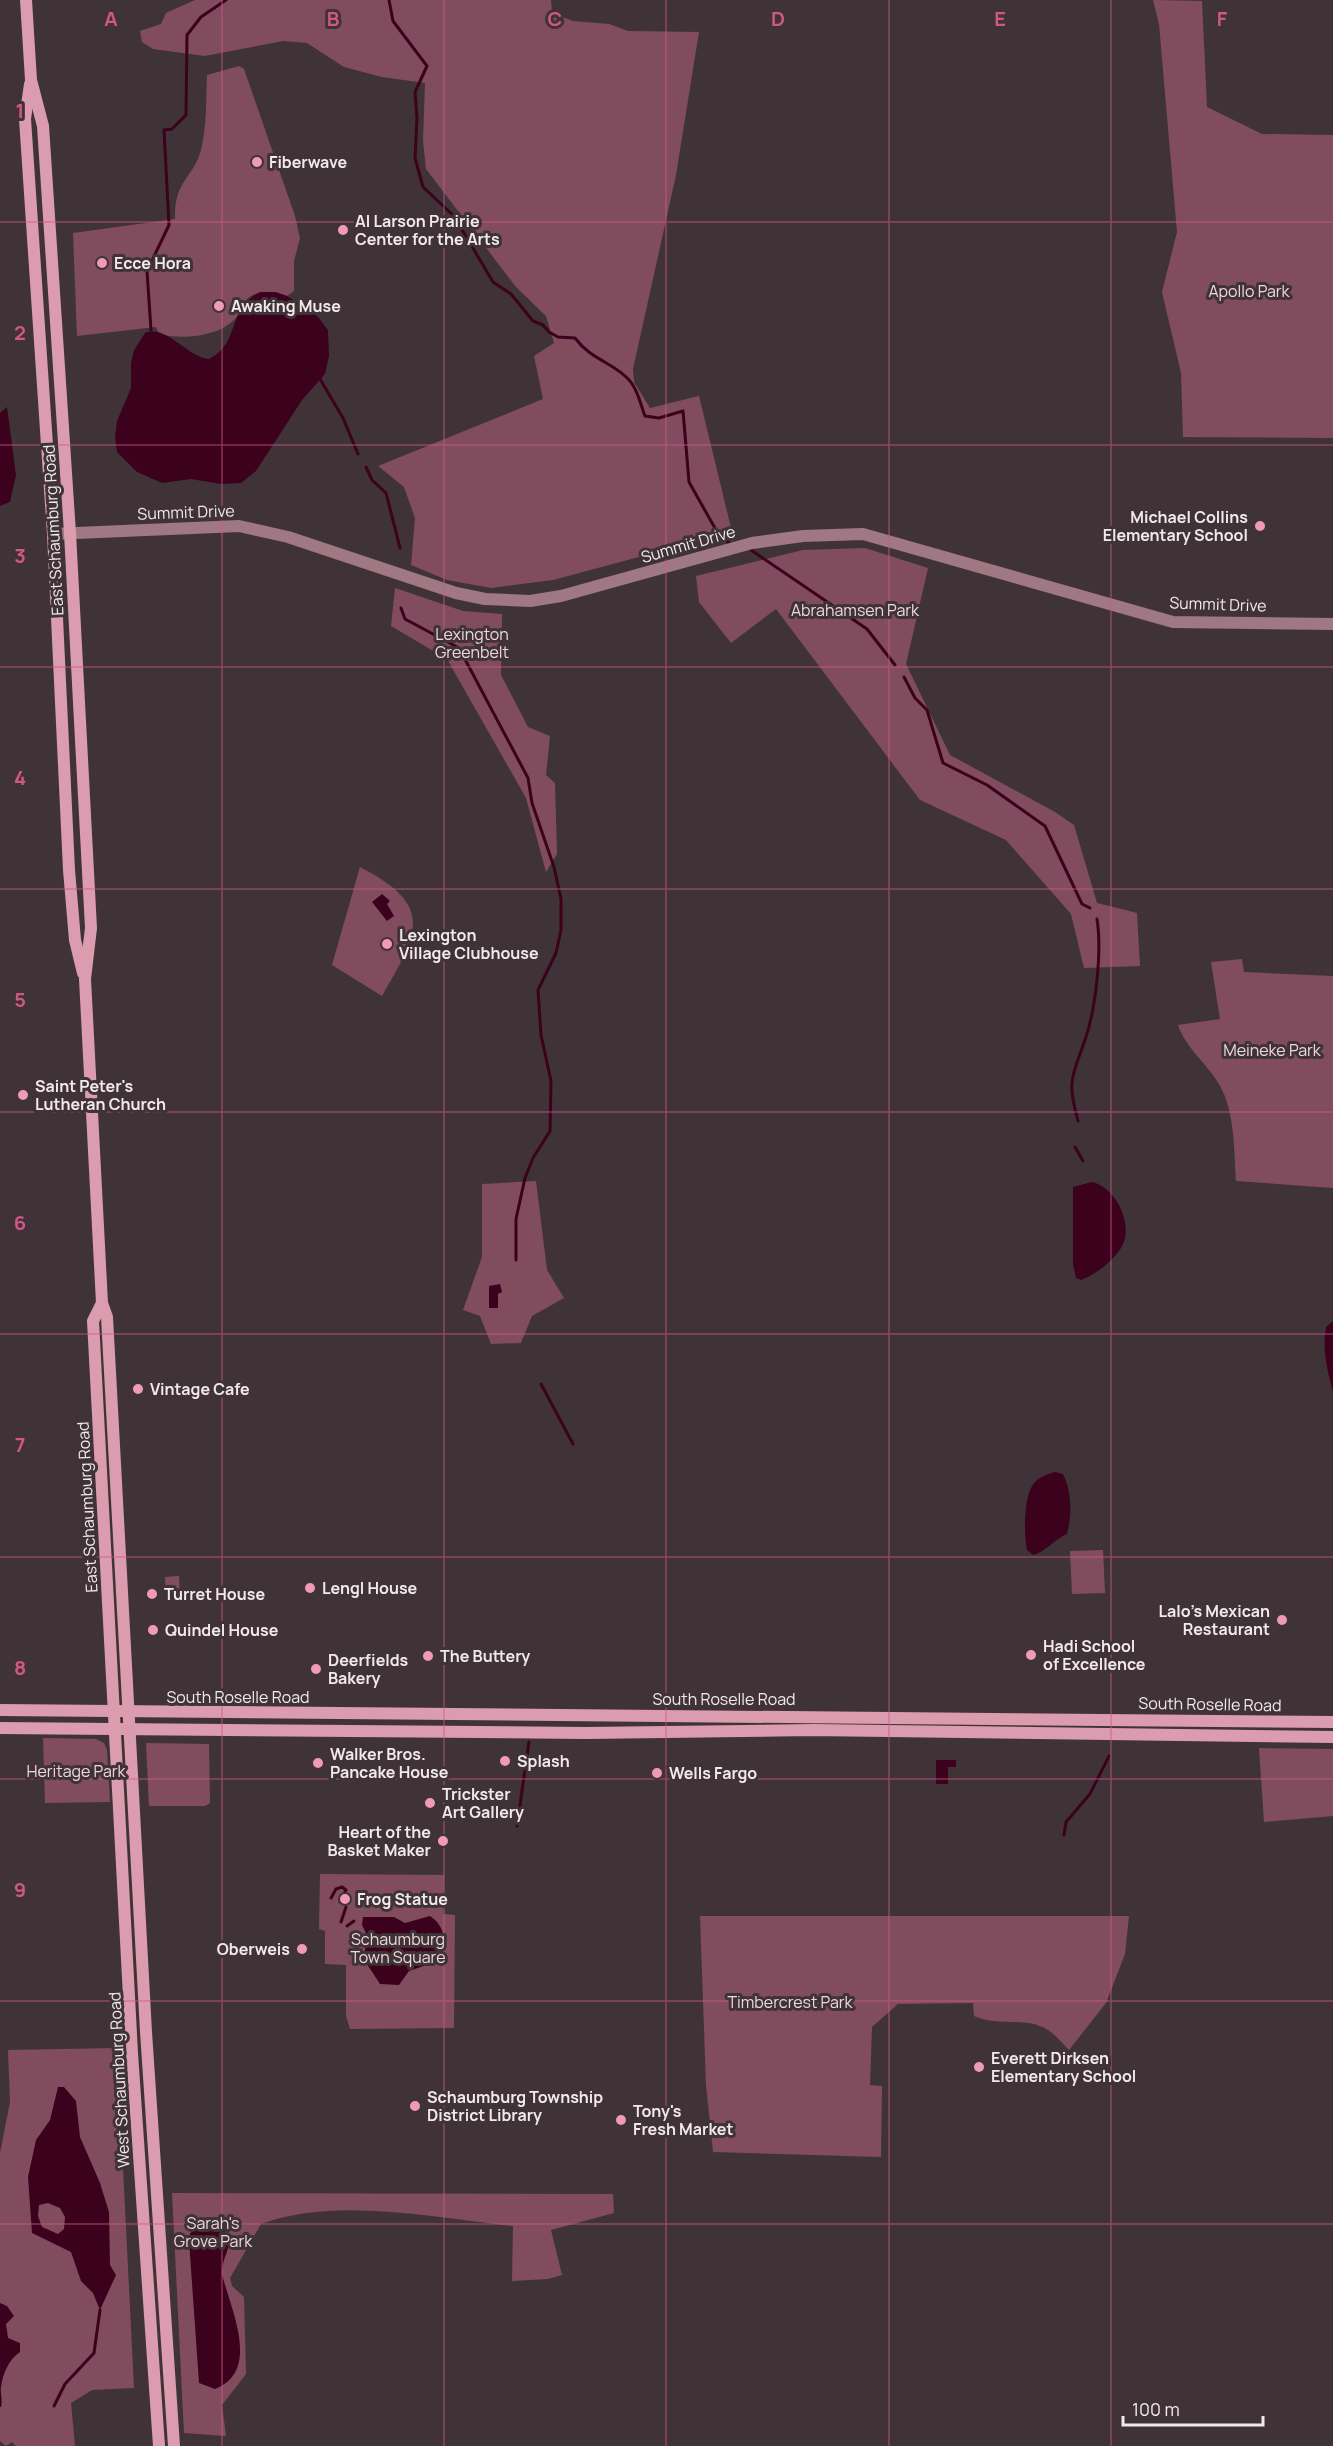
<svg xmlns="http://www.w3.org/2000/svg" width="1333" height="2446" viewBox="0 0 1333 2446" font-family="Manrope,sans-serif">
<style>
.green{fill:#814d5e}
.water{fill:#3c011c;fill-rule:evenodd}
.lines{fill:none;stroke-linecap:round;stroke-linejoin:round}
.stream{stroke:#3c011c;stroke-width:3}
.tertiary{stroke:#a07884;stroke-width:12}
.secondary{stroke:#db9cb0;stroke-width:12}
.grid{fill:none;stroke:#d05786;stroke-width:1.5;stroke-opacity:0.55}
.poi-dot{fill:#f09ab6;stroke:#403337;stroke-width:2}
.labels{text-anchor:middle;stroke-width:6;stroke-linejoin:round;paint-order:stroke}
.poi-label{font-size:16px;font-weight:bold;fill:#f1e9eb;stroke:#403337;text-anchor:start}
.park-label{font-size:16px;fill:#efd6dd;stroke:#403337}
.street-label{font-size:16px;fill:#f1e9eb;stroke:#403337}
.grid-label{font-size:20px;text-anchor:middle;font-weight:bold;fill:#d05786;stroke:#403337;stroke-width:6;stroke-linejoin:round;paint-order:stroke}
</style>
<rect width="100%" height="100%" fill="#403337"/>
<g class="green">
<polygon points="195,0 551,0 552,13 573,21 609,24 628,31 699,32 676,175 633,369 634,382 650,408 699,396 732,532 553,580 491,588 447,580 411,565 415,518 404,487 378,466 543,399 534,356 554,343 546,316 516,287 426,169 423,141 425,83 382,77 344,67 307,43 283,41 205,56 153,49 142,42 140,31 161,24 166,13"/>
<polygon points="1153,0 1202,1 1207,107 1262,134 1333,135 1333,438 1183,437 1181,373 1162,292 1177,232 1159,24"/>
<path d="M 239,66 L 244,69 L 295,216 L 300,238 L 294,261 L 294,291 L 287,296 C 275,292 257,289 247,299 C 242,304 240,314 235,319 C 218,337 181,340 159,334 L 156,327 L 77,336 L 73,233 L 175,219 C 174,180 193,179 201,150 C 207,126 206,99 207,75 Z"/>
<polygon points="865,548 928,568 906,664 950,755 1055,812 1074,825 1097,903 1137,913 1140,966 1084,968 1071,914 1006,840 920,800 776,609 731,643 699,602 696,576 803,550"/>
<polygon points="395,588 463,611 502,614 501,675 528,727 550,736 546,775 555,783 557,854 546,872 526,798 447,659 391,626"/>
<path d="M 360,867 C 436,906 418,934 382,996 L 332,965 Z"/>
<path d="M 1242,959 L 1244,972 L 1333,976 L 1333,1188 L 1236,1181 C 1234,1152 1235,1112 1220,1086 C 1208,1064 1186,1049 1178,1025 L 1220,1019 L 1211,962 Z"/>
<polygon points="536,1181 547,1270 564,1298 532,1316 521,1343 491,1344 480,1316 463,1310 482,1257 482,1184"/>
<polygon points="1103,1550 1105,1593 1072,1594 1070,1551"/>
<polygon points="179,1576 180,1598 166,1598 165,1577"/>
<polygon points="43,1738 96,1739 104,1743 107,1750 110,1802 45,1803"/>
<polygon points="146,1743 209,1744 210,1803 205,1806 149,1806"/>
<polygon points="1259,1748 1333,1749 1333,1816 1264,1822"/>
<polygon points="320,1874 444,1875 443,1914 455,1915 454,2028 350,2029 346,2016 346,1965 325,1964 325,1931 319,1929"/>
<path d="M 700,1916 L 1129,1916 L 1125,1954 L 1106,2003 L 1069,2050 C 1062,2043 1056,2035 1048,2030 C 1027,2016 997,2027 974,2016 L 973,2003 L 898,2004 L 872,2027 L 870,2085 L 882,2086 L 881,2157 L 713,2152 L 706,2085 Z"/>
<polygon points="117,2048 134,2388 92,2390 71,2403 75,2446 16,2446 12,2442 6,2446 0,2441 0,2153 10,2102 8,2050"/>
<path d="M 172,2193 L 613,2194 L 614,2213 L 551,2230 L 562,2275 L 548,2279 L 512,2281 L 513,2226 C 434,2218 337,2196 261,2224 L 230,2278 L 232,2286 L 244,2297 L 246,2374 L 222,2405 L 226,2436 L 184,2433 Z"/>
</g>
<g class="water">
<path d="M 260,292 L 276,292 L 287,296 L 318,317 L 328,330 L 329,356 L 325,374 L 302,400 L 256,471 L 241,483 L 221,484 L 191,479 L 162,483 L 137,472 L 117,452 L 115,437 L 117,421 L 131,388 L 131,363 L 134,350 L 145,333 C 166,324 187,357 209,359 C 241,343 226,309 260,292 Z"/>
<polygon points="7,407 16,475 10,502 0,506 0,413"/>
<polygon points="382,894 390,901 387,904 394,916 387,921 372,902"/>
<path d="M 1092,1182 C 1116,1187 1135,1226 1121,1248 C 1113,1261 1095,1275 1081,1280 L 1076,1278 L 1073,1264 L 1073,1187 Z"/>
<polygon points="500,1284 502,1292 498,1294 498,1308 489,1308 489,1286"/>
<path d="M 1333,1321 L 1333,1392 C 1327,1370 1322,1349 1326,1327 Z"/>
<path d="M 1055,1472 L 1063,1474 C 1072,1492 1072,1515 1067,1534 C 1053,1540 1046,1552 1033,1555 L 1027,1550 C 1024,1534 1023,1497 1034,1483 C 1039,1477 1048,1474 1055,1472 Z"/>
<polygon points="936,1760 956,1760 956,1767 948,1767 948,1784 936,1784"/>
<path d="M 430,1916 C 447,1927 446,1945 438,1961 L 409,1971 L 399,1985 L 380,1984 L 363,1958 L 368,1937 L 362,1925 L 363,1917 L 394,1917 L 405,1923 Z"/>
<path d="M 58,2087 L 64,2087 L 76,2101 L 80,2137 L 100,2183 L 109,2212 L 110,2265 L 116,2275 L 100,2310 L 93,2293 L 81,2281 L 71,2252 L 32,2233 L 28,2177 L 36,2140 L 50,2120 ZM 48,2203 L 60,2208 L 65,2217 L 64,2229 L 58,2234 L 42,2227 L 38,2216 L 39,2205 Z"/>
<path d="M 215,2229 L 224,2230 L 230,2239 C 229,2251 221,2262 222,2274 C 230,2308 262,2371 215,2389 L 199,2383 L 189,2240 L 190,2233 L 196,2230 Z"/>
<path d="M 0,2303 L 7,2306 L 14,2316 L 6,2324 L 8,2338 L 20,2343 L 20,2352 C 9,2359 3,2373 1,2387 C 0,2394 3,2399 1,2407 L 0,2407 Z"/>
</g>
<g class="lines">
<g class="stream">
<path d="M 389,0 L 393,21 L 427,66 L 415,92 L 417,118 L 415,158 L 423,187 L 454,216 L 493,282 L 511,294 L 533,321 L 543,325 L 549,332 L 558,337 L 575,338 C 592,361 614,362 630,381 C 638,390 641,406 645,416 L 659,418 L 683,411 L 689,482 L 716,530 L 729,543"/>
<polyline points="151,330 147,271 169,225 164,130 172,129 186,115 187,35 201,17 226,0"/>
<polyline points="320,379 343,418 358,454"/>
<polyline points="366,467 372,480 386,493 400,548"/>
<polyline points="751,550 867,629 895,665"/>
<polyline points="401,608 405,619 459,648 528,778 532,803 554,867 561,899 561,930 556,953 538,990 541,1035 551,1081 550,1131 533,1158 525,1178 516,1219 516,1260"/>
<polyline points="904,677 915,698 927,710 943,763 987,785 1045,826 1082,904 1090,908"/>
<path d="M 1078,1121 C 1066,1078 1073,1076 1086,1037 C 1096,1006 1102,951 1097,919"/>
<polyline points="1075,1147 1083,1161"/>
<polyline points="541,1384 573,1444"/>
<polyline points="517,1826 529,1742"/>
<polyline points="1064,1835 1066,1822 1090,1794 1109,1756"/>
<polyline points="331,1898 336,1889 342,1887 346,1890 340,1902"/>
<polyline points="341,1922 346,1907"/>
<polyline points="347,1926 354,1921"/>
<polyline points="54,2406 65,2384 94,2353 100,2310"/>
</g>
<polyline class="tertiary" points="53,534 239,526 288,537 456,593 485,599 530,601 561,596 752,543 803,536 863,534 1173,622 1333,624"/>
<g class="secondary">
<polyline points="26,0 31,80 43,126 70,533 91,928 85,979 102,1303 107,1317 146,2032 174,2446"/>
<polyline points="30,84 25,119 53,534 69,870 75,940 83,973"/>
<polyline points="102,1303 93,1321 132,2053 159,2446"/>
<polyline points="0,1710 1333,1722"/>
<polyline points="0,1728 586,1733 813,1730 1333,1737"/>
</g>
</g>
<path class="grid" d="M 222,0 L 222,2446M 444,0 L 444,2446M 666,0 L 666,2446M 889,0 L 889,2446M 1111,0 L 1111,2446M 0,222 L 1333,222M 0,445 L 1333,445M 0,667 L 1333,667M 0,889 L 1333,889M 0,1112 L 1333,1112M 0,1334 L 1333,1334M 0,1557 L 1333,1557M 0,1779 L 1333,1779M 0,2001 L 1333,2001M 0,2224 L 1333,2224"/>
<g class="poi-dot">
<circle cx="257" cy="162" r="6"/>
<circle cx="343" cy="230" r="6"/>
<circle cx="102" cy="263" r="6"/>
<circle cx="219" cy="306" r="6"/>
<circle cx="1260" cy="526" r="6"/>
<circle cx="387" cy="944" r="6"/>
<circle cx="23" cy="1095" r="6"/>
<circle cx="138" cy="1389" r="6"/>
<circle cx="310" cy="1588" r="6"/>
<circle cx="152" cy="1594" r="6"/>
<circle cx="1282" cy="1620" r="6"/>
<circle cx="153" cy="1630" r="6"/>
<circle cx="1031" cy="1655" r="6"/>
<circle cx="428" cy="1656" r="6"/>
<circle cx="316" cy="1669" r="6"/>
<circle cx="505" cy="1761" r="6"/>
<circle cx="318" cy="1763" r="6"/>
<circle cx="657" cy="1773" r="6"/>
<circle cx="430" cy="1803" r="6"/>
<circle cx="443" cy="1841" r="6"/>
<circle cx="345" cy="1899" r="6"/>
<circle cx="302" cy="1949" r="6"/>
<circle cx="979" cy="2067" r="6"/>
<circle cx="415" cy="2106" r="6"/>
<circle cx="621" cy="2120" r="6"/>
</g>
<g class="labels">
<g class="poi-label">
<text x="269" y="168">Fiberwave</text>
<text x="355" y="227">Al Larson Prairie<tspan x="355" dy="18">Center for the Arts</tspan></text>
<text x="114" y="269">Ecce Hora</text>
<text x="231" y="312">Awaking Muse</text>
<text x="1248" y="523" text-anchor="end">Michael Collins<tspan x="1248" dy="18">Elementary School</tspan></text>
<text x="399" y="941">Lexington<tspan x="399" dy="18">Village Clubhouse</tspan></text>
<text x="35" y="1092">Saint Peter's<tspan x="35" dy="18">Lutheran Church</tspan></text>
<text x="150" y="1395">Vintage Cafe</text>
<text x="322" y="1594">Lengl House</text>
<text x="164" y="1600">Turret House</text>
<text x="1270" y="1617" text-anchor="end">Lalo's Mexican<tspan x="1270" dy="18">Restaurant</tspan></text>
<text x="165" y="1636">Quindel House</text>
<text x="1043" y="1652">Hadi School<tspan x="1043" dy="18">of Excellence</tspan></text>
<text x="440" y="1662">The Buttery</text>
<text x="328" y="1666">Deerfields<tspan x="328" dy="18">Bakery</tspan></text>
<text x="330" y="1760">Walker Bros.<tspan x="330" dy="18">Pancake House</tspan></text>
<text x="517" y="1767">Splash</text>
<text x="669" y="1779">Wells Fargo</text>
<text x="442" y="1800">Trickster<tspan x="442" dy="18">Art Gallery</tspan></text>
<text x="431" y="1838" text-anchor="end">Heart of the<tspan x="431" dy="18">Basket Maker</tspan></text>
<text x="357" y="1905">Frog Statue</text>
<text x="290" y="1955" text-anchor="end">Oberweis</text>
<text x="991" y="2064">Everett Dirksen<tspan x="991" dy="18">Elementary School</tspan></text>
<text x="427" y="2103">Schaumburg Township<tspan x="427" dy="18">District Library</tspan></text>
<text x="633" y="2117">Tony's<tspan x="633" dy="18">Fresh Market</tspan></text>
</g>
<g class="park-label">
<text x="1249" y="297">Apollo Park</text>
<text x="855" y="616">Abrahamsen Park</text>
<text x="472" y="640">Lexington<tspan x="472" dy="18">Greenbelt</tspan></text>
<text x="1272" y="1056">Meineke Park</text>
<text x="76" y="1777">Heritage Park</text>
<text x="398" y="1945">Schaumburg<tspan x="398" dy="18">Town Square</tspan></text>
<text x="790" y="2008">Timbercrest Park</text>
<text x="213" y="2229">Sarah's<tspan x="213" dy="18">Grove Park</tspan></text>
</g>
<g class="street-label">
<text transform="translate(186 512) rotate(-2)" y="6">Summit Drive</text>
<text transform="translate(53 530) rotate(-93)" y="6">East Schaumburg Road</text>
<text transform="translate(688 544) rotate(-16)" y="6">Summit Drive</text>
<text transform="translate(1218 604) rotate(2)" y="6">Summit Drive</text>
<text transform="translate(87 1507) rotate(-93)" y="6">East Schaumburg Road</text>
<text x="238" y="1703">South Roselle Road</text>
<text x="724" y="1705">South Roselle Road</text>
<text transform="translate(1210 1704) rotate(1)" y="6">South Roselle Road</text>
<text transform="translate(119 2080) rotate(-93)" y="6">West Schaumburg Road</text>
</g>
</g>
<g class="grid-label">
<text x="111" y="26">A</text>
<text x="333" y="26">B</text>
<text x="555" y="26">C</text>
<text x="778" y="26">D</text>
<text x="1000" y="26">E</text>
<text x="1222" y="26">F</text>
<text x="20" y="118">1</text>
<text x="20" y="340">2</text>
<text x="20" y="563">3</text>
<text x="20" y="785">4</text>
<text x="20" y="1007">5</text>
<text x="20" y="1230">6</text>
<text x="20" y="1452">7</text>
<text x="20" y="1675">8</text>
<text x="20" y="1897">9</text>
</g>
<path d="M1123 2416v9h140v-9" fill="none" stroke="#f1e9eb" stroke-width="3"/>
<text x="1132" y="2416" font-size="18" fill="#f1e9eb" stroke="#403337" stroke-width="4.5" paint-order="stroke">100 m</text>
</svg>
